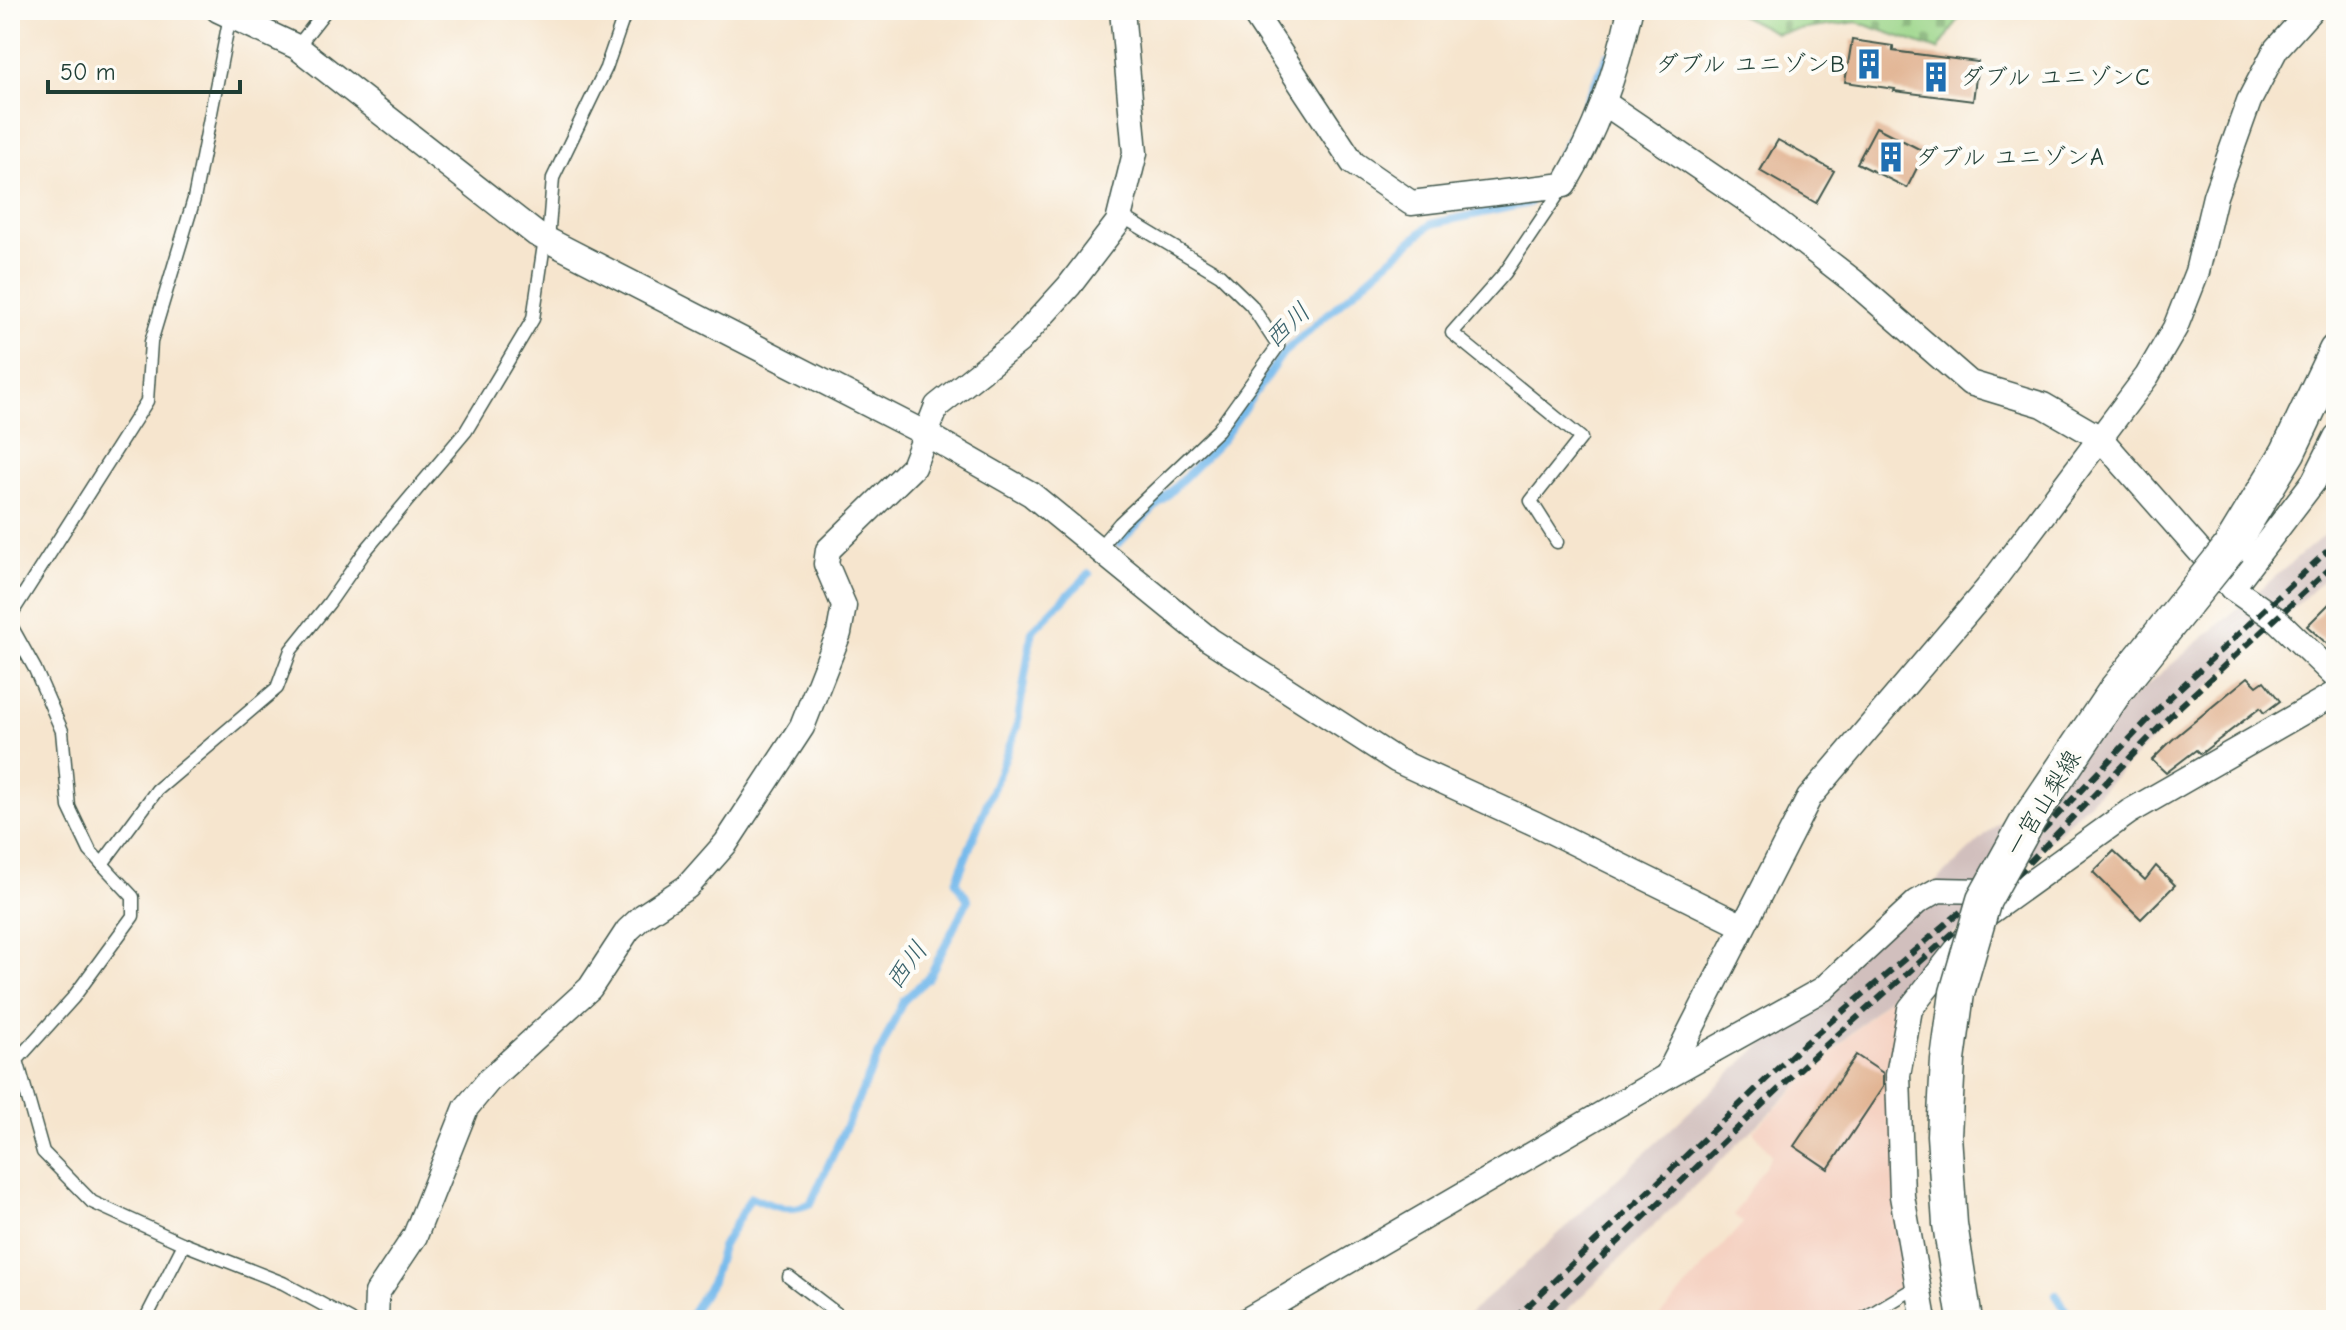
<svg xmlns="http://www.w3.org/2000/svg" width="2346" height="1330" viewBox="0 0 2346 1330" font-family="'Comic Neue','Klee One',sans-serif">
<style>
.built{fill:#f5d2c2}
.railway{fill:#d1bfbd}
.cemetery{fill:url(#cemetery-stones);stroke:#5d895e;stroke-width:2}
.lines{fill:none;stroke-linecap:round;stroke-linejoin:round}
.stream{stroke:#76baec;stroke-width:8}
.building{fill:#e2b594}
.lane-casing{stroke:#3f564b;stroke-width:15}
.street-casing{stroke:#3f564b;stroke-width:27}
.secondary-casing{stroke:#3f564b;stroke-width:37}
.lane{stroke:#fff;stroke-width:12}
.street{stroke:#fff;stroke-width:24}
.secondary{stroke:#fff;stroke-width:34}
.rail{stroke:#1f3d34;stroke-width:6;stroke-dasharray:12 6;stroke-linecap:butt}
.secondary-bridge-casing{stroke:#3f564b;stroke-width:37;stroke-linecap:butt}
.secondary-bridge{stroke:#fff;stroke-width:34}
.labels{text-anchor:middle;stroke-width:8;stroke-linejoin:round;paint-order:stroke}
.poi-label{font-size:24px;fill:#1f3d34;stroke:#fdfcf7;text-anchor:start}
.street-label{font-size:24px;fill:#1f3d34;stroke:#fdfcf7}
.water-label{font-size:26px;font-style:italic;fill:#39626b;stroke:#fdfcf7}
</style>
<defs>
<pattern id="cemetery-stones" width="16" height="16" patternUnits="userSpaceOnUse" patternTransform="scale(2)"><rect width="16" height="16" fill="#9bd589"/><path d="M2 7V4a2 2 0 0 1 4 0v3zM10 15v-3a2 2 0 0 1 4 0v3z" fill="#7eae71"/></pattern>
</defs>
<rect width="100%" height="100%" fill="#fdfcf7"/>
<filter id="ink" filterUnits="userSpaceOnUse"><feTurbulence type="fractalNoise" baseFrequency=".0125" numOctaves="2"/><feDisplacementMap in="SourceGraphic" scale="16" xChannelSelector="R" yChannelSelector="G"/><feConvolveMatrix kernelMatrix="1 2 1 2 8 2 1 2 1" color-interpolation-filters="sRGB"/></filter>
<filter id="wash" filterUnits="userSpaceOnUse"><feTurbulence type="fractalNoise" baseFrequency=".006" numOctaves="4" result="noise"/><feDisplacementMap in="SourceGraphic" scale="32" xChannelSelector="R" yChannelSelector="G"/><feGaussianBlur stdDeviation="1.8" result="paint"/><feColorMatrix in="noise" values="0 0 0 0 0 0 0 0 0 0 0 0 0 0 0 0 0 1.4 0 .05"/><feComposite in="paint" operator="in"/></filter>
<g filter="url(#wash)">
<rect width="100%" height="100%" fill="#f6e5ce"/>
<polygon class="built" points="1922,965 1910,1009 1898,1075 1918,1286 1861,1320 1656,1320 1743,1223 1734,1215 1772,1155 1753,1131"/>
<polygon class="railway" points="2336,525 2336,568 2166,727 1557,1320 1462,1320 1541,1250 2139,692"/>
<polygon class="cemetery" points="1731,10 1965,10 1938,50 1857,22 1776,33"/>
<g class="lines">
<g class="stream">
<polyline points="1554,170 1608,55"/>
<polyline points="1119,543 1223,439 1283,353 1431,224 1529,203"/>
<polyline points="2056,1295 2072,1320"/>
<path d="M 687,1320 L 712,1281 L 722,1247 L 751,1197 C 772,1206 789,1214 811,1203 L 903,1001 L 929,977 L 968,900 L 956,882 L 1017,727 L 1032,631 L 1089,574"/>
</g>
</g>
<g id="blocks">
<g class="building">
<polygon points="1852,40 1893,46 1893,51 1978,62 1973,101 1894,91 1895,89 1845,82"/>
<polygon points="1876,127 1925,152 1907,188 1857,163"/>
<polygon points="1778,140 1834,171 1816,203 1760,171"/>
<polygon points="2336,597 2336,652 2307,626"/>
<polygon points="2248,677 2257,686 2264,681 2280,701 2264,713 2260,708 2203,752 2200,754 2196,750 2166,773 2152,760 2172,740"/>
<polygon points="2114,851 2145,880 2156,866 2175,885 2141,919 2093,872"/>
<polygon points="1856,1055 1883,1073 1883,1087 1828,1169 1794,1146"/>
</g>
</g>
</g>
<g filter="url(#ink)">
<use href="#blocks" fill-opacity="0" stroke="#3f564b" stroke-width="2"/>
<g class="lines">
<g class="lane-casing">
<g id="lane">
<polyline points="297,47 326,10"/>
<polyline points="1557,542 1531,501 1581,438 1452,333 1505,273 1563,187"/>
<polyline points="1098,549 1120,523 1218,430 1278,346 1251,305 1220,275 1120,215"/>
<polyline points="10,616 147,401 151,342 194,199 230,16"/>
<polyline points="10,624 35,669 62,731 69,807 90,851 133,897 133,916 73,998 17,1060 43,1152 92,1202 184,1244 283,1283 351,1320"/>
<polyline points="102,864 157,790 277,688 291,650 329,603 366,550 466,431 533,319 543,251 548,241 553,178 606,68 626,10"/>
<polyline points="789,1277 845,1320"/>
<polyline points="145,1320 184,1244"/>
<polyline points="1861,1320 1918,1286"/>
</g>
</g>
<g class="street-casing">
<g id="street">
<polyline points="218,10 297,47 536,234 926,434 1031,494 1210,640 1396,760 1536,824 1743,926"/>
<path d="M 1252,10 L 1353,163 L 1411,203 L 1564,185 C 1596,131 1617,71 1630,10"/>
<polyline points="1603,102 1760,209 1853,281 1970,383 2043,405 2100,438 2232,588 2276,619 2336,677"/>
<polyline points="2232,588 2314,481 2336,437"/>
<polyline points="1990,912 2129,812 2336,693"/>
<polyline points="1667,1076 1809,798 1987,589 2147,376 2175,328 2197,272 2215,196 2249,101 2276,49 2311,10"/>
<polyline points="376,1320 377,1293 415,1236 466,1108 490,1079 590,988 628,930 643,916 687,887 726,843 802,727 839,633 844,606 826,564 828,550 913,467 937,406 1019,341 1069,286 1118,222 1135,153 1122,10"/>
<polyline points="1247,1320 1667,1076 1823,989 1917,902 1938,890 1985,891 1998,894 1995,898"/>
<polyline points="1924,1320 1902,1196 1898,1075 1910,1009 1969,934"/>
</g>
</g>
<g class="secondary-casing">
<polyline id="secondary" points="2229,549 2288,452 2336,351"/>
</g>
<use href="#lane" class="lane"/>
<use href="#street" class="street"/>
<use href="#secondary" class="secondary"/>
<g class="rail">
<polyline points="2016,876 2174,712 2336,563"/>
<polyline points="1513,1320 1795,1052 1985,891 2164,703 2336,543"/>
<polyline points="1536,1320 1808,1061 1954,932"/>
</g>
<g class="secondary-bridge-casing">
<polyline id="secondary-bridge" points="1965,1320 1950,1224 1944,1135 1948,1060 1957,993 1984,900 2029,819 2116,690 2229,549"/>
</g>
<use href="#secondary-bridge" class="secondary-bridge"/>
</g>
</g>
<defs>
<g id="building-bare" transform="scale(2.4)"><path d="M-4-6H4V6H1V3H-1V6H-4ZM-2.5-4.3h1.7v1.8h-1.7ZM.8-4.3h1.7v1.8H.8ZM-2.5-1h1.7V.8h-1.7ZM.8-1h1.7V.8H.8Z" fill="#1f6fb2" stroke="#fdfcf7" stroke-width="2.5" paint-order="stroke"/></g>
</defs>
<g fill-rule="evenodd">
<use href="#building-bare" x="1869" y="64"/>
<use href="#building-bare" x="1936" y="77"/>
<use href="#building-bare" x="1891" y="157"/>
</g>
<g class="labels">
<g class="poi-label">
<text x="1845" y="72" text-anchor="end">ダブル ユニゾンB</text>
<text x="1960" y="85">ダブル ユニゾンC</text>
<text x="1915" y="165">ダブル ユニゾンA</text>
</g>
<g class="street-label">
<text transform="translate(2043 803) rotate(-58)" y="8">一宮山梨線</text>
</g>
<g class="water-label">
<text transform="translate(1287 325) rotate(-44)" y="9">西川</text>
<text transform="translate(906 965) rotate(-54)" y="9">西川</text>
</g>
</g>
<rect width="2346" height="1330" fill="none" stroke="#fdfcf7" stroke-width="40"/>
<path d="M48 80v12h192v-12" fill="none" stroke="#1f3d34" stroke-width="4"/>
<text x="60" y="80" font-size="24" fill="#1f3d34" stroke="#fdfcf7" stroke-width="6" paint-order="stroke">50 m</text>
</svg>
